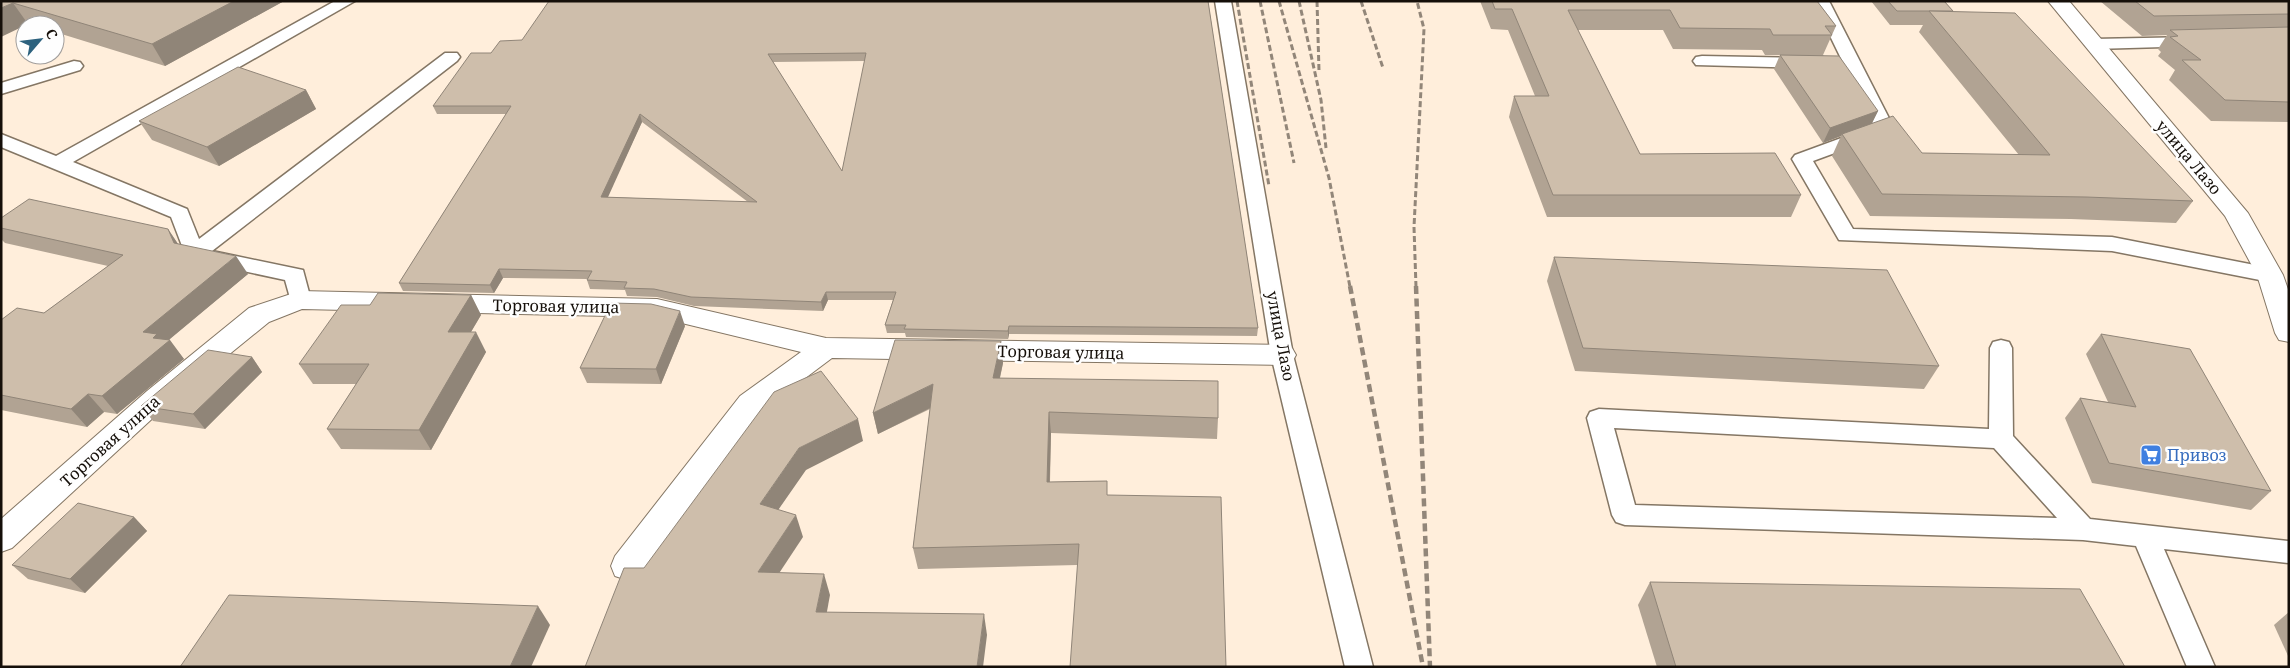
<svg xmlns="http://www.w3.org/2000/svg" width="2290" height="668" viewBox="0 0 2290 668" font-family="'Noto Serif',serif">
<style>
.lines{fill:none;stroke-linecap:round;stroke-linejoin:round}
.service-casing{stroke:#847664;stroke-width:3}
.minor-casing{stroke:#847664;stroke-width:2}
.service{fill:#fff;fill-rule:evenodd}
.minor{fill:#fff;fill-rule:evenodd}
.rail-far1{stroke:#928679;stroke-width:3;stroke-dasharray:6 3;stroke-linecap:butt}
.rail{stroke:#928679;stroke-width:4.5;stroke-dasharray:8 4.5;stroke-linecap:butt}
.wall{fill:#b1a393;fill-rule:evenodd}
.shaded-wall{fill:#908578}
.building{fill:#cebeab;stroke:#908578;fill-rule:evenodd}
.labels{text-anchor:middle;stroke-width:5;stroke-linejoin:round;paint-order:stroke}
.street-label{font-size:16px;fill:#150f09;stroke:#fefefe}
.shop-label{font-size:16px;fill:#366cbe;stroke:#fefefe;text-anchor:start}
</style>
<rect width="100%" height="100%" fill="#ffeedb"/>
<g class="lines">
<g class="service-casing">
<g id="service">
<polygon points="335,1 355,1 73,162 187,209 199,239 445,53 457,53 460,57 457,61 212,251 303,270 311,300 308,305 300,307 292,305 285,280 187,259 171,217 1,147 1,134 56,156"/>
<polygon points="1215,1 1231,1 1293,355 1373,667 1345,667 1271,355"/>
<polygon points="1813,1 1829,1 1894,128 1892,132 1813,161 1853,229 2112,237 2270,268 2278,270 2281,275 2278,280 2270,282 2112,251 1839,240 1792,159 1795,155 1874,126"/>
<polygon points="2193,37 2199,38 2202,42 2199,46 2094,49 2088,48 2085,44 2088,40 2094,39"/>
<polygon points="1702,56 1807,58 1813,59 1816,63 1813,67 1807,68 1696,65 1693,61 1696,57"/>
<polygon points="74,61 80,62 83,66 80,70 1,94 1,83"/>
<path d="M 2001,340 L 2009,342 L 2012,348 L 2013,436 L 2090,519 L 2289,541 L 2289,563 L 2164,549 L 2215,667 L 2187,667 L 2136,546 L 2083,540 L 1625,525 L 1616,522 L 1612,515 L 1587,418 L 1590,412 L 1599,409 L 1989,429 L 1990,348 L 1993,342 ZM 1614,428 L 1994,448 L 2057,518 L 1635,505 Z"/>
</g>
</g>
<g class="minor-casing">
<g id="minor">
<polygon points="2048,1 2069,1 2248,213 2283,275 2289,292 2289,342 2279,340 2275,333 2257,275 2225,216"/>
<polygon points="300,291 657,299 826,338 1282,345 1292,348 1296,355 1292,362 1282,365 832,358 760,412 639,576 627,580 615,576 611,566 615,556 740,396 801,352 657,317 302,309 269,322 167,405 12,548 1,552 1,519 147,391 249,308"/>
</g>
</g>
<use href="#service" class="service"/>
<use href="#minor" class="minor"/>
<g class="rail-far1">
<polyline points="1237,1 1269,186"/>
<polyline points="1260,1 1294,163"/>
<polyline points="1279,1 1329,178 1350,287"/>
<polyline points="1299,1 1321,100 1326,148"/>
<polyline points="1317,1 1319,71"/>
<polyline points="1361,1 1383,68"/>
<polyline points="1416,287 1414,227 1424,29 1417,1"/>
</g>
<g class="rail">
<polyline points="1350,286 1423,667"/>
<polyline points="1416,286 1430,667"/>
</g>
</g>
<g class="wall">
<polygon points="1,1 284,1 165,66 55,32 55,25 33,25 28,24"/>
<path d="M 1208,1 L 1258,328 L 1257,336 L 1009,334 L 1008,339 L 906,337 L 905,333 L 887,333 L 885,325 L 893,300 L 828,300 L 823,311 L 694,306 L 657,297 L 627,296 L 625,290 L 590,289 L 587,280 L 587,279 L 503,278 L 494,293 L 403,291 L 399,283 L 506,114 L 437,114 L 433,106 L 491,53 L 522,40 ZM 865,61 L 842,171 L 773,62 ZM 642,122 L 748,202 L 607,197 Z"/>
<polygon points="1480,1 1817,1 1836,26 1823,55 1878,111 1872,123 1922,153 2019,155 1919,32 1923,25 1890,25 1871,1 1944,1 1953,11 2193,201 2176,223 2071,219 1870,216 1832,156 1841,136 1823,143 1774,69 1780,55 1765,55 1762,50 1673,49 1663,30 1578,30 1640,154 1801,195 1791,217 1547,217 1509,117 1514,96 1535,96 1508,30 1491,29"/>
<polygon points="2100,1 2289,1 2289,122 2211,121 2169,80 2175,70 2158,56 2161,52 2158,49 2167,35 2142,36"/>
<polygon points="306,90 316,109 219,166 152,140 139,121"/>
<polygon points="1,218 168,229 178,244 248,274 168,340 184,359 117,414 104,412 87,427 1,410 1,320 44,313 108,266 5,243 1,239"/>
<polygon points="1554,257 1939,366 1924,389 1575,371 1547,281"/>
<polygon points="471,295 481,315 471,332 486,352 431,450 341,449 327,429 356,384 313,384 299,364"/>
<polygon points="685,326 661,384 587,383 580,368"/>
<polygon points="2101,334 2271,491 2251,510 2092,483 2065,418 2080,398 2108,402 2086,354"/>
<polygon points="252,357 262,372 205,429 153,421 141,406"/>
<polygon points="1003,363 1000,378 1218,418 1217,439 1051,433 1050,482 1107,481 1077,565 918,569 913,548 930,409 878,434 873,413"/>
<polygon points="134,517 147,531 85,593 28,579 12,565"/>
<polygon points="1650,582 2125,667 1657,667 1638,605"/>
<polygon points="2289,612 2289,658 2274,625"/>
</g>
<g class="shaded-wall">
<polygon points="234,1 284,1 165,66 152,44"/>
<polygon points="13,3 28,24 1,37 1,8"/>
<polygon points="306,90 316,109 219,166 207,147"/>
<polygon points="1878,111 1871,125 1842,134 1841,136 1823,143 1830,128"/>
<polygon points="640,114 642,122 604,206 601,197"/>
<polygon points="168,229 180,247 174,243"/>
<polygon points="236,256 248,274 164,344 170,340 184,359 117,414 102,396 143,332"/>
<polygon points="499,269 503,278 494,293 490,285"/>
<polygon points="826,292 828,300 823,311 821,302"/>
<polygon points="471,295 481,315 459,352 448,332"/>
<polygon points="680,311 685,326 661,384 656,369"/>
<polygon points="1009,326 1009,334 1008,339 1008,331"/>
<polygon points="476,332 486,352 431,450 419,430"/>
<polygon points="1001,341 1003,363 995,399 993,378"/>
<polygon points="252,357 262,372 205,429 193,414"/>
<polygon points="933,384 936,405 878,434 873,413"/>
<polygon points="88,394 104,412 87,427 71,409"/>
<polygon points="1049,412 1051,433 1049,503 1047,482"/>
<polygon points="858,419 863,441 806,470 767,526 760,504 799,448"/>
<polygon points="796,515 803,537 766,593 758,572"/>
<polygon points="134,517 147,531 85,593 70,579"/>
<polygon points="824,574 830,595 823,633 816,612"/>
<polygon points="538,606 550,625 531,667 510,667"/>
<polygon points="984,614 987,635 983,667 977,667"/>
</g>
<g class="building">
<polygon points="1,1 234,1 152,44 13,3 1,8"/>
<path d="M 549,1 L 1208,1 L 1258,328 L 1009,326 L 1008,331 L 904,329 L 906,325 L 885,325 L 896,292 L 826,292 L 821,302 L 691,297 L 654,289 L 624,288 L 627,282 L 587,280 L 592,271 L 499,269 L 490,285 L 399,283 L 511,106 L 433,106 L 471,53 L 491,53 L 500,41 L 522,40 ZM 866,53 L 842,171 L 768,54 ZM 640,114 L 757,202 L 601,197 Z"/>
<polygon points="1492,1 1817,1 1836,26 1825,26 1832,35 1773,35 1770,29 1680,28 1670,10 1568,10 1640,154 1775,153 1801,195 1553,195 1514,96 1549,96 1512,9 1495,9"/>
<polygon points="1888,1 1944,1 1953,11 1897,11"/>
<polygon points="2135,1 2289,1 2289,14 2154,16"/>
<polygon points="1929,11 2015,13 2193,201 2086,197 1882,194 1842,134 1893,116 1922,153 2050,155"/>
<polygon points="2289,27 2289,102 2225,100 2182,60 2201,60 2170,37 2178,36 2170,30"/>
<polygon points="1780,55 1839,56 1878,111 1830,128"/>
<polygon points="238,67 306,90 207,147 139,121"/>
<polygon points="29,199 168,229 174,243 236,256 143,332 157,334 153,338 170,340 102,396 88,394 71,409 1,395 1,320 17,308 44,313 123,255 1,228 1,218"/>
<polygon points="1554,257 1887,270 1939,366 1583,348"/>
<polygon points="378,293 471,295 448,332 476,332 419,430 327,429 369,364 299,364 341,305 370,305"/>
<polygon points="611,303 651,304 680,311 656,369 580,368"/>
<polygon points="2101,334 2190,349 2271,491 2109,463 2080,398 2136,407"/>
<polygon points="895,340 1001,341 993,378 1218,381 1218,418 1049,412 1047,482 1107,481 1107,495 1221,497 1226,667 1070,667 1079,544 913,548 933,384 873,413"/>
<polygon points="208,350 252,357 193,414 141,406"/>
<polygon points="821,371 858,419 799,448 760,504 796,515 758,572 824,574 816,612 984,614 977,667 585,667 624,568 644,568 774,392"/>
<polygon points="78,503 134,517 70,579 12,565"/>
<polygon points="1650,582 2080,589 2125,667 1676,667"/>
<polygon points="229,595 538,606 510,667 180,667"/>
</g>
<defs>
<g id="supermarket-square" transform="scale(1.125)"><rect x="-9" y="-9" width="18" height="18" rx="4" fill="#3f7fe0" stroke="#fefefe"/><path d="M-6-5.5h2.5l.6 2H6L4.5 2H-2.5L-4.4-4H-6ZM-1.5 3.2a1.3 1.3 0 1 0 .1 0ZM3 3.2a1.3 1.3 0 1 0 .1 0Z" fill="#fff"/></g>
</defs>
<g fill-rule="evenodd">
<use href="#supermarket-square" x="2151" y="455"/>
</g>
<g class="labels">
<g class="street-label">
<text transform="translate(2189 157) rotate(50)" y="6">улица Лазо</text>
<text transform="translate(556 306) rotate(1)" y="6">Торговая улица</text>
<text transform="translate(1281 336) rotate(79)" y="6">улица Лазо</text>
<text transform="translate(1061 352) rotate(1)" y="6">Торговая улица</text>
<text transform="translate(110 441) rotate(-42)" y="6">Торговая улица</text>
</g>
<g class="shop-label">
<text x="2167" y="461">Привоз</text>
</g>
</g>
<rect width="2290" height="668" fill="none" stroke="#150f09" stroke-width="5"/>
<g transform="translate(40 40) rotate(62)"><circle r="24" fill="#fefefe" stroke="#a19e9c"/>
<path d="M0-4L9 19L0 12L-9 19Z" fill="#2d627e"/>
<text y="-8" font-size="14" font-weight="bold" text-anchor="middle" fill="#150f09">С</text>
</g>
</svg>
